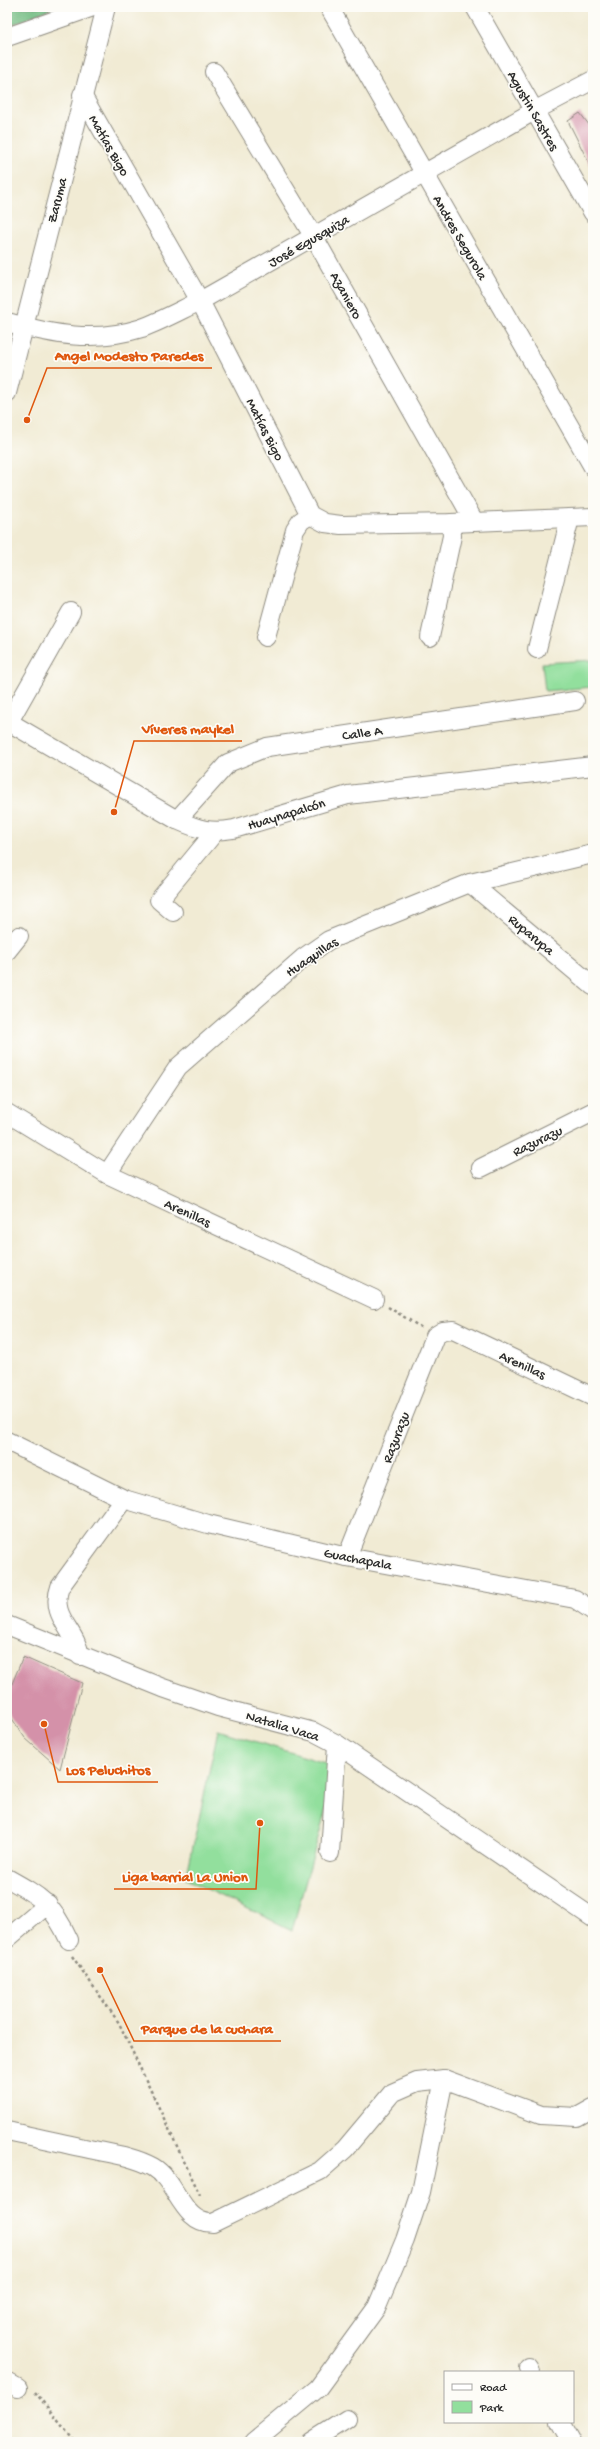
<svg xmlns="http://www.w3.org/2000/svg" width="600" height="2449" viewBox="0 0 600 2449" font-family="'Gochi Hand',sans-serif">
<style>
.green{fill:#92df9d;stroke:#5e8564}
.forest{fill:#75be84;stroke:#507458}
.building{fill:#d491a9}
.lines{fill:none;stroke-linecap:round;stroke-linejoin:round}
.minor-casing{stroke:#8e8b80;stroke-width:20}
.path{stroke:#8e8b80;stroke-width:2.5;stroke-dasharray:3 3;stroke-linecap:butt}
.minor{stroke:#fff;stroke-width:18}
.labels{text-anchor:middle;stroke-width:3.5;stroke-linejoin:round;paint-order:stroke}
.street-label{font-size:14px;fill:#2b2b2b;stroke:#fdfcf7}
.leader{fill:none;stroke:#df570e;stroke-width:1.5}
.callout-dot{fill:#df570e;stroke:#fdfcf7;stroke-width:1.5}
.callout-label{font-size:15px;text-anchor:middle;font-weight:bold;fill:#df570e;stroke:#fdfcf7;stroke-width:3.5;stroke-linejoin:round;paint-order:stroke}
</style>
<rect width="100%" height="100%" fill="#fdfcf7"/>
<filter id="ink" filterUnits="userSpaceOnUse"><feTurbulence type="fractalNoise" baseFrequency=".025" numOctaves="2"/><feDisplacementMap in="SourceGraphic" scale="8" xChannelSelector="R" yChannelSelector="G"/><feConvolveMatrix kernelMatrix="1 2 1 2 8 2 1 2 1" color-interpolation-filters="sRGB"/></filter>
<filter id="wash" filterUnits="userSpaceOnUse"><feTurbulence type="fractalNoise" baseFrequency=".012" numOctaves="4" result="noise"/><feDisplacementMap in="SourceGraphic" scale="16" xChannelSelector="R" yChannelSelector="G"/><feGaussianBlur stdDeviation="0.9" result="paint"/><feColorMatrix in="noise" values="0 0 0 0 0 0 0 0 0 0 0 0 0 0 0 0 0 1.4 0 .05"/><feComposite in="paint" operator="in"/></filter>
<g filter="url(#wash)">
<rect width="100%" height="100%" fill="#f1ebd4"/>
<g class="green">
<polygon points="593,660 593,687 545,691 542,663"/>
<polygon points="218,1730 338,1767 292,1930 186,1879"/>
</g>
<polygon class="forest" points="7,7 55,7 7,27"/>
<g id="blocks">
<g class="building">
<polygon points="580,113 593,130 593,171 568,121"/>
<polygon points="23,1657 82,1683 60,1769 25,1738 7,1711 7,1696"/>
</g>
</g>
</g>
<g filter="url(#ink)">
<use href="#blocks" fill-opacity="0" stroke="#8e8b80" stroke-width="1"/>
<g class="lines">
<g class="minor-casing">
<g id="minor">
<polyline points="329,7 593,467"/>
<polyline points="475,7 593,213"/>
<polyline points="7,37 93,7"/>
<polyline points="214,72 314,237 474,521"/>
<polyline points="82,95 200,301 310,515 325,523 341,525 451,523 593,517"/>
<path d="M 7,322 C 54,335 94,343 142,328 C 161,321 181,310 200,301 L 534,111 L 593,80"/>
<polyline points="7,393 106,7"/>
<polyline points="266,637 295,530 301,521 310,515"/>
<polyline points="430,637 452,536 451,523"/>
<polyline points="537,649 570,518"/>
<path d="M 7,721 L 177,820 C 199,830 211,833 234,829 L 348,795 L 593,766"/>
<polyline points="7,725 71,612"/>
<polyline points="177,820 228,763 267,747 575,701"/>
<polyline points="470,883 593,986"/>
<polyline points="173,912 159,900 215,832"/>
<polyline points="7,951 19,936"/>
<polyline points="7,1113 107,1174 374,1299"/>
<polyline points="481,1168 593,1112"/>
<polyline points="107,1174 178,1067 303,958 329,940 470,883 593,854"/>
<path d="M 7,1441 L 124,1499 L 60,1587 C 49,1617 76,1629 80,1656"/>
<polyline points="124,1499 208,1524 347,1557 575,1599 593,1611"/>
<polyline points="347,1557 435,1336 443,1331 453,1330 593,1397"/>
<polyline points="7,1625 163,1688 218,1707 314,1732 337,1744 593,1918"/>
<polyline points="330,1853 337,1744"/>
<path d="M 7,1878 C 41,1897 52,1903 69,1940"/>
<polyline points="7,1939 48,1904"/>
<path d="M 7,2131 C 36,2137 65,2144 94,2150 C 114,2154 135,2157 153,2167 C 177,2181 182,2224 213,2223 L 320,2171 L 345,2149 L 392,2093 L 417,2082 L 444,2079 L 541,2115 L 577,2117 L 593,2108"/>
<polyline points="529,2368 531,2372"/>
<polyline points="7,2382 18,2388"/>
<polyline points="560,2422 571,2442"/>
<polyline points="253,2442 318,2388 377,2307 405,2240 421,2192 444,2079"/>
<polyline points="311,2442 347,2419"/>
</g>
</g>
<g class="path">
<polyline points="388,1307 422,1328"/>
<polyline points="72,1956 119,2023 200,2195"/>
<polyline points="35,2392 75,2442"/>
</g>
<use href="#minor" class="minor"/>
</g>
</g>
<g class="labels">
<g class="street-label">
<text transform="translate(534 110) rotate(60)" y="5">Agustin Sastres</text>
<text transform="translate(110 145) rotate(60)" y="5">Matías Bigo</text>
<text transform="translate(56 200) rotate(-76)" y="5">Zaruma</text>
<text transform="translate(461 237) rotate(60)" y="5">Andres Segurola</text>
<text transform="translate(308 240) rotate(-30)" y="5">José Egusquiza</text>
<text transform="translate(347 295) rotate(61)" y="5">Azaniero</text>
<text transform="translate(266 429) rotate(63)" y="5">Matías Bigo</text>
<text transform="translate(362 732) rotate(-8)" y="5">Calle A</text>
<text transform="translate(286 813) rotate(-17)" y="5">Huaynapalcón</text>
<text transform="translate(532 934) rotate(40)" y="5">Ruparupa</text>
<text transform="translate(311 956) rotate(-34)" y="5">Huaquillas</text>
<text transform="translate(537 1140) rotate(-26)" y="5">Razurazu</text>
<text transform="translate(188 1212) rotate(25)" y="5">Arenillas</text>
<text transform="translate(523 1364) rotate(25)" y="5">Arenillas</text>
<text transform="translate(395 1437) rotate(-69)" y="5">Razurazu</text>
<text transform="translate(358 1558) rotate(11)" y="5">Guachapala</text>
<text transform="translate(283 1725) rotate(17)" y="5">Natalia Vaca</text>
</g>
</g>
<path class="leader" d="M27 420L47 368H212M114 812L134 741H242M44 1724L58 1782H158M260 1823L256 1889H114M100 1970L134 2041H281"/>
<g class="callout-dot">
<circle cx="27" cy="420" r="4"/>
<circle cx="114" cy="812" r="4"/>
<circle cx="44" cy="1724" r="4"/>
<circle cx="260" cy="1823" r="4"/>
<circle cx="100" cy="1970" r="4"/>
</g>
<g class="callout-label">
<text x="129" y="360">Angel Modesto Paredes</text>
<text x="188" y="733">Víveres maykel</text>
<text x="108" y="1774">Los Peluchitos</text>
<text x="185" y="1881">Liga barrial La Union</text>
<text x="207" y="2033">Parque de la cuchara</text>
</g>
<rect width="600" height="2449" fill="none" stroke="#fdfcf7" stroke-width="24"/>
<rect x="444" y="2371" width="130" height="52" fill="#fdfcf7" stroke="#a9a8a5"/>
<rect x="452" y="2384" width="20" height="6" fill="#ffffff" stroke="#a9a8a5"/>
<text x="480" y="2391" font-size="12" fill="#2b2b2b">Road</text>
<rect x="452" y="2401" width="20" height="12" fill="#92df9d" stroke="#a9a8a5"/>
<text x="480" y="2411" font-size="12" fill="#2b2b2b">Park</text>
</svg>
